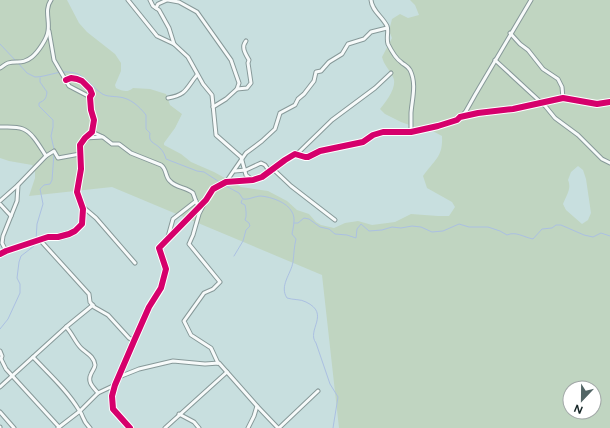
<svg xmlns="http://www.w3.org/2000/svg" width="610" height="428" viewBox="0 0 610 428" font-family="Figtree,sans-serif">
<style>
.green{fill:#c0d5c1;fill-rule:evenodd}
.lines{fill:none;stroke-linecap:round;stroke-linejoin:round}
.stream{stroke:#abc0e2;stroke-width:1}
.street-casing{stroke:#879999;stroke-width:5}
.street{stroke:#f7fafa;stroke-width:3}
.cycleway-casing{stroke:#fff;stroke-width:8}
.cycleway{stroke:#d6006c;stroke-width:6}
</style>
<rect width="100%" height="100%" fill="#c8dfdf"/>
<path class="green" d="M 0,0 L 67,0 L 79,23 L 87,32 L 115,54 L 121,63 L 121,71 L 115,85 L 116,88 C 123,91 127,93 133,88 L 150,89 L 166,94 L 170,105 L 182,114 L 175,128 L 164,143 L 164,145 L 181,154 L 191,162 L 214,172 L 241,187 L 268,191 L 287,201 L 297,210 L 309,214 L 316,222 L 321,225 L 334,228 L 345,223 L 358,221 L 372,225 L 395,222 L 411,214 L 438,216 L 449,216 L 455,207 L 452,202 L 427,188 L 423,176 C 435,159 443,157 442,136 L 427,128 L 418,128 L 401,122 L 385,114 L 380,109 C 386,102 398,86 393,77 C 389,69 384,65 382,57 L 392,38 L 389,31 L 392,19 L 400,14 L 408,18 L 419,15 L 415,5 L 410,0 L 610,0 L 610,428 L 339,428 L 322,275 L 112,187 L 29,196 L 35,178 L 35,169 L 32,165 L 9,161 L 0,158 ZM 578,166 L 583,170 L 586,179 L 591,213 L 588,220 L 582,224 L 566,210 L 563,204 C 566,196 572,189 568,180 L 571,172 ZM 570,388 L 594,388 L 594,412 L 570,412 Z"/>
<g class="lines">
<g class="stream">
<polyline points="0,44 16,61"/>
<path d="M 18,63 L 27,73 L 35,77 C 46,77 57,71 68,72 C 83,72 90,85 101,93 C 106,97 113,96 119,97 C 130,98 139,106 146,115 L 146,129 L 150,133 C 148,143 154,142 160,148 C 163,151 165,155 166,159 L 197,171 L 204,172 L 221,183"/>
<path d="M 40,78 L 40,82 L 47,92 C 46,99 45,100 39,103 L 39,106 L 53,120 L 53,127 L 51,136 L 54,149"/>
<path d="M 224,185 L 239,193 L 243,199 C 249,200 255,196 261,196 C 271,197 287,202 292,212 C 296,218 293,228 292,234 L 296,239 C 294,247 294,254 293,262 C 291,274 279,286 287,298 C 293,300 301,299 306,302 C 331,314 306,330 316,343 L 330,384 L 338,397 L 333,428"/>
<path d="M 294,223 L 298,223 L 304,218 L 309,219 L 320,227 L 329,229 L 335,234 L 347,235 L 356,238 L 357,229 L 361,224 L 369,231 L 382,230 L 392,227 L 401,228 L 412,226 L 421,227 L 432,232 L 443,231 L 459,224 L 469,227 L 488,227 L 500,231 L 507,235 C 516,231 523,237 533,239 L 542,229 L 552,228 L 556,225 L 561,225 L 584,235 L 593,237 L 601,233 L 610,236"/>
<polyline points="36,240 37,224 43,204 40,189 44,185 50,184 52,180 54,154"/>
<path d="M 234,256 L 243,241 L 246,230 L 250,226 L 249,223 L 245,220 C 247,216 246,210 245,205 L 241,203 L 242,200"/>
<polyline points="0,329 8,319 20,293 20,284 17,278 19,262 21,256 34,246 35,243"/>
</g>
<g class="street-casing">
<g id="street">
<polyline points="128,0 157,36 174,44"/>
<polyline points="150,0 153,6 159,10 169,28 174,44 188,57 203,84 212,95 216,135 241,157 246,175 251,179"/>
<polyline points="168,0 179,2 197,12 231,60 239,83 237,89"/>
<path d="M 371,0 C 372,11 382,16 387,26 C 389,31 386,38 388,44 C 391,50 395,58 401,62 C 404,65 408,66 410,70 C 417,84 412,99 411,113 C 411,119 411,125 411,132"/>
<polyline points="156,8 158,4 167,0"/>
<polyline points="49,31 54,60 69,86 90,97"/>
<polyline points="510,33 520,44 528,50 543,69 558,79 562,87 563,98"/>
<polyline points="495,60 546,107 555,118 578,135 602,159 610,163"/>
<path d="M 0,68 C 2,67 5,64 8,63 C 17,60 22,65 32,57 C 38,52 47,39 48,31 C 50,20 44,10 51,0"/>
<path d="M 168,98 C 187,95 186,88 197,75"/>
<path d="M 213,107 L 226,99 L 237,89 L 247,88 L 251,83 L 248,63 L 249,60 C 245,53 241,47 246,41"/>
<polyline points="461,117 466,111 475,95 531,0"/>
<path d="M 0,127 C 7,127 16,126 23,129 C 33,133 40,147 46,156 L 54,151 L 58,158 L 80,154"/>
<path d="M 92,132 L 103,137 L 112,144 L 119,144 L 131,153 L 161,165 C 167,169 165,177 170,181 C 176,188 186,187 193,193 L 198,207"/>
<polyline points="85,138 102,137"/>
<polyline points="297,154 332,120 375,88 391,73"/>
<polyline points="273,169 291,186 335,220"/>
<polyline points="235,171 246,170 261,163 265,165 270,172"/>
<polyline points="226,182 246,153 262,141 275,129 280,113 295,105 298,99 304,94 314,81 316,72 321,71 329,62 342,54 348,44 364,39 371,32 387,28"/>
<polyline points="0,201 18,185"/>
<polyline points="205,202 199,214 193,235 189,244 220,282 213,289 204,293 184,321 191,335 211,348 218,363"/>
<polyline points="0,204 11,216"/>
<polyline points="83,207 96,218 135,263"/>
<polyline points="168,237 173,219 196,201"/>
<polyline points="40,240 89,294 90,302 94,307 108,315 129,338 134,341"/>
<polyline points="6,251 2,243 3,236 17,201 18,185 46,156"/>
<polyline points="0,254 6,251 48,237 58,237 69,234 75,231 82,224 83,209 77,192 81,169 80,145 85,138 92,132 94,120 91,110 90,97 92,94 90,89 82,81 77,79 71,78 66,80"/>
<path d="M 66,327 C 72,333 75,342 81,348 C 86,353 94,356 95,365 C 95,368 92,371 91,374 C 87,382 93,387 98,393"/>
<polyline points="0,351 2,356 1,359 6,369 59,427"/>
<path d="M 33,357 C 49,374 67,390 79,410 C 85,418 81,419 90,428"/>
<polyline points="119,377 139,369 173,361 205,364 219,363 257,406 254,416 248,428"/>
<polyline points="0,387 66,327 93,305"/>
<polyline points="257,406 278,428"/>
<polyline points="0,412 14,428"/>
<polyline points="179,414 194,422 199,428"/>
<polyline points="0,427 0,428"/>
<polyline points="58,428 80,411 98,393 115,385"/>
<polyline points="130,428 113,409 112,396 115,385 134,341 149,307 161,288 166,269 159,248 206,200 213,189 226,182 253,180 262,177 285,160 295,154 305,157 308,157 320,151 363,142 373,135 383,132 411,132 438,126 457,120 460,117 478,113 513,109 563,98 597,104 610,102"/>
<polyline points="165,428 227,372"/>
<polyline points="279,428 318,391"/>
</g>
</g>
<use href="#street" class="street"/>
<g class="cycleway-casing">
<g id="cycleway">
<polyline points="0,254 6,251 48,237 58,237 69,234 75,231 82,224 83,209 77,192 81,169 80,145 85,138 92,132 94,120 91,110 90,97 92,94 90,89 82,81 77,79 71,78 66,80"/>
<polyline points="130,428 113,409 112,396 115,385 134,341 149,307 161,288 166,269 159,248 206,200 213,189 226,182 253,180 262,177 285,160 295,154 305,157 308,157 320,151 363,142 373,135 383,132 411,132 438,126 457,120 460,117 478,113 513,109 563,98 597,104 610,102"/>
</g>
</g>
<use href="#cycleway" class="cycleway"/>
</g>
<g transform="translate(582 400) rotate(202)"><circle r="19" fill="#ffffff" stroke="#a1a7a7"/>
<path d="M0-3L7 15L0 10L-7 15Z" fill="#526565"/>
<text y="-6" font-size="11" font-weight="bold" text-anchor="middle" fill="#132324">N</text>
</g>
</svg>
